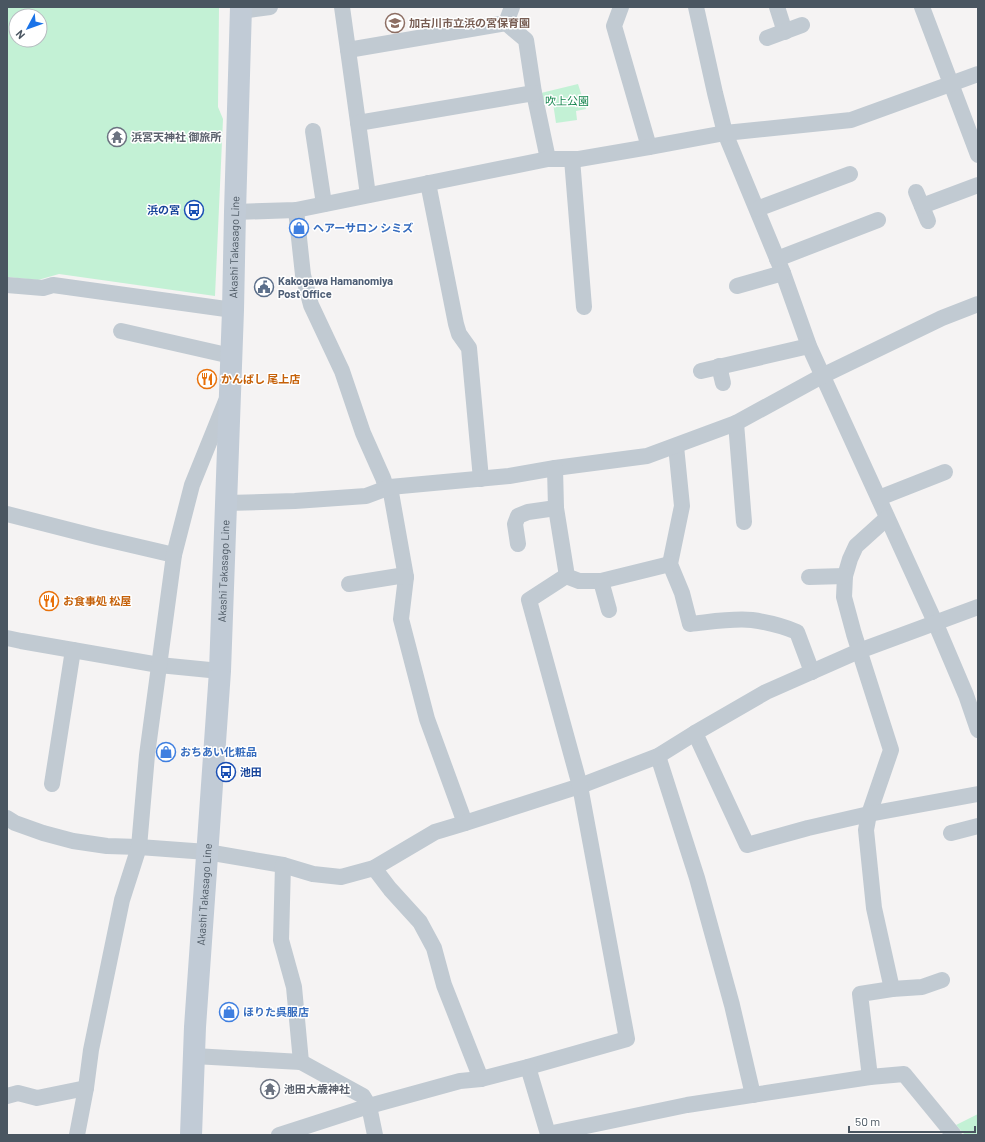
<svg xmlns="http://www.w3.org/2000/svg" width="985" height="1142" viewBox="0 0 985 1142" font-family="Barlow,'Noto Sans JP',sans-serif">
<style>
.green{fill:#c3f1d5;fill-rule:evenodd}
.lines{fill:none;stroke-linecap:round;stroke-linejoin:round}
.street{stroke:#c1cad2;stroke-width:16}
.secondary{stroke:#c1cbd6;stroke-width:22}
.labels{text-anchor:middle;stroke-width:3;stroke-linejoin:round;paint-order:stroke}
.education-label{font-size:11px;font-weight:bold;fill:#785e54;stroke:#fff;text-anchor:start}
.park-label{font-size:11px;fill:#17864f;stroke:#fff}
.worship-label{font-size:11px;font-weight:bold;fill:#5b616d;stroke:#fff;text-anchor:start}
.transit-label{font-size:11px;font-weight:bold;fill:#164399;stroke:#fff;text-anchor:end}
.shop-label{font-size:11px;font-weight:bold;fill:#366cbe;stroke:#fff;text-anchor:start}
.street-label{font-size:11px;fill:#4a5661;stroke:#fff}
.service-label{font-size:11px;font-weight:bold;fill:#4e5e75;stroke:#fff;text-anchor:start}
.food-label{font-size:11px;font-weight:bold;fill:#c56008;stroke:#fff;text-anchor:start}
</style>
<rect width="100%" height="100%" fill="#f5f3f3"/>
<g class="green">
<path d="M 7,7 L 219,7 L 218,107 L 223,119 L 215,296 L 59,274 L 38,280 L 7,277 ZM 16,16 L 40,16 L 40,40 L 16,40 Z"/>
<polygon points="578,84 586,109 576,111 577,120 556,123 553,103 544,104 541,93"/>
<polygon points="978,1114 978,1135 965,1135 956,1125"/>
</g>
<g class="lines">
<g class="street">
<polyline points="342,7 348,50 506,23 512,7"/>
<polyline points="621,7 614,26 649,147"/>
<polyline points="696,7 715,93 725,133 783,273 809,346 935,622 966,695 978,730"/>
<polyline points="777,7 785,32"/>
<polyline points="922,7 978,155"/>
<polyline points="241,11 270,7"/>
<polyline points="506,23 526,40 534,93 548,159"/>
<polyline points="767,38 802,25"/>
<polyline points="348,50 368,195"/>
<polyline points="358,123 534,93"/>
<polyline points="313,131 324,204"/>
<polyline points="572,159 584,307"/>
<polyline points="428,183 456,324 459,334 469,348 481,479"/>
<polyline points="916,192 928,221"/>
<polyline points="922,206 978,185"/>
<polyline points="757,209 850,174"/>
<polyline points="296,210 303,275 311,305 342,371 363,433 383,478 386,487"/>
<polyline points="235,212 296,210 548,159 579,159 649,147 725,133 851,120 978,74"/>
<polyline points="777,259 878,220"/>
<polyline points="7,285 43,288 53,285 233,310"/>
<polyline points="737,286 783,273"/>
<polyline points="121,331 231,356"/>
<polyline points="719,366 723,383"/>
<polyline points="701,371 809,346"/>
<polyline points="736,423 744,522"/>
<path d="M 676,446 L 682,506 L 670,564 L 682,593 L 690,624 C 710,622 732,618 752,620 C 766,622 783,626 797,632 L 812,672"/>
<polyline points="390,487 406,577 401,619 427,719 465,823"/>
<polyline points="879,498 945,472"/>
<polyline points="227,503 295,501 366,496 390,487 509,476 555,468 647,456 736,423 822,376 942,318 978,304"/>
<polyline points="7,514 97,537 174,555"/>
<polyline points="887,518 856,546 850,559 845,576 844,597 854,634 891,750 869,814 866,830 874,908 892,989"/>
<polyline points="518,544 515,524 518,516 528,512 556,508"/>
<polyline points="566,576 579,581 601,581 670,564"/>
<polyline points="809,577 845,576"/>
<polyline points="601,581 609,610"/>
<polyline points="349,584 399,576 406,577"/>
<polyline points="7,638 21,641 159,665 220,671"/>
<polyline points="695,733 747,845 808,828 869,814 978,794"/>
<polyline points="658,756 697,878 732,1005 753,1095"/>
<polyline points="52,784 73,650"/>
<polyline points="7,818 15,823 43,833 73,841 107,846 139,847 207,852 283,865 313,874 341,877 374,868 435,832 465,823 580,786 658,756 695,733 766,692 859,651 978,607"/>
<polyline points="951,833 978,826"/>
<polyline points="283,865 281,940 294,987 301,1062"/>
<polyline points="374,868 390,889 420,922 434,948 444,985 481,1079"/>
<polyline points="194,1056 301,1062 363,1096 369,1106 375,1135"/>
<polyline points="528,1067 627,1039 580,786 529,600 566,576 566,570 556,508 555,468"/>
<polyline points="870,1077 860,994 892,989 922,987 942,980"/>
<polyline points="7,1096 18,1093 37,1098 86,1088"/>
<polyline points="77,1135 86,1088 91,1050 122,900 139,847 147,755 174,555 192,485 226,401"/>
<polyline points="279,1135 369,1106 460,1081 481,1079 528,1067 548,1134 687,1105 870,1077 904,1074 954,1135"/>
</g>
<path class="secondary" id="s1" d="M 191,1135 L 195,1027 L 220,671 L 233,310 L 235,212 L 241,7"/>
</g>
<defs>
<g id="school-ring" transform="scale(1)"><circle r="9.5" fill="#fff" stroke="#8d6e63" stroke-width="1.5"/><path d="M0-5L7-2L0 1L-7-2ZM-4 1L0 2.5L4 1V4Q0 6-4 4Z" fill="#8d6e63"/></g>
<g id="temple-ring" transform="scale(1)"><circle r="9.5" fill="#fff" stroke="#6b7280" stroke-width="1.5"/><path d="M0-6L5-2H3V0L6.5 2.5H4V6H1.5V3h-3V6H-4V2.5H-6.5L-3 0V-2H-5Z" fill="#6b7280"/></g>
<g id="bus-ring" transform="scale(1)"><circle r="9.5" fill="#fff" stroke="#1a4fb4" stroke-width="1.5"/><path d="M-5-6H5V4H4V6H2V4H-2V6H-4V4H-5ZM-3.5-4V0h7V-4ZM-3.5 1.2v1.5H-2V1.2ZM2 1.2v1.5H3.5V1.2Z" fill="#1a4fb4"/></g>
<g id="shop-ring" transform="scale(1)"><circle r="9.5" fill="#fff" stroke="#3f7fe0" stroke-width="1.5"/><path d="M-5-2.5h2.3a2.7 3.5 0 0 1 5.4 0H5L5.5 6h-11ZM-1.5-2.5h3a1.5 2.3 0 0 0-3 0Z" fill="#3f7fe0"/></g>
<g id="civic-ring" transform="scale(1)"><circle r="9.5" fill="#fff" stroke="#5c6f8a" stroke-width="1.5"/><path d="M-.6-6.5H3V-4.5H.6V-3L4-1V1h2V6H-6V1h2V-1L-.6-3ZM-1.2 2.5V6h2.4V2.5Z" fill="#5c6f8a"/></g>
<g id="restaurant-ring" transform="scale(1)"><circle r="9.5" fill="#fff" stroke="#e8710a" stroke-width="1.5"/><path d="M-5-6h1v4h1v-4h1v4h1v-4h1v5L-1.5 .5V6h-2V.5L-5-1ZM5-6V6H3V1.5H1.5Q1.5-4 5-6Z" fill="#e8710a"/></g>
</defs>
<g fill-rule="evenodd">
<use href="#school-ring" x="395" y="23"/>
<use href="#temple-ring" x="117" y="137"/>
<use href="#bus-ring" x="194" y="210"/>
<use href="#shop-ring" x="299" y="228"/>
<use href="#civic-ring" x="264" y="287"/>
<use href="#restaurant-ring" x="207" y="379"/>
<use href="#restaurant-ring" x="49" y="601"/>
<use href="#shop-ring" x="166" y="752"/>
<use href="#bus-ring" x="226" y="772"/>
<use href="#shop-ring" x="229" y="1012"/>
<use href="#temple-ring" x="270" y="1089"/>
</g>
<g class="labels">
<g class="education-label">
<text x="409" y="27">加古川市立浜の宮保育園</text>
</g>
<g class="park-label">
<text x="567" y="105">吹上公園</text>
</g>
<g class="worship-label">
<text x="131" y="141">浜宮天神社 御旅所</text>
<text x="284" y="1093">池田大歳神社</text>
</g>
<g class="transit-label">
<text x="180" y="214">浜の宮</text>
<text x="240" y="776" text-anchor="start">池田</text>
</g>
<g class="shop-label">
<text x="313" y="232">ヘアーサロン シミズ</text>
<text x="180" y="756">おちあい化粧品</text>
<text x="243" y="1016">ほりた呉服店</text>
</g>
<g class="street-label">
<text dy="4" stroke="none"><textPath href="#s1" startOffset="889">Akashi Takasago Line</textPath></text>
<text dy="4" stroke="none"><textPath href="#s1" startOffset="565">Akashi Takasago Line</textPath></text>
<text dy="4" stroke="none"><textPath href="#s1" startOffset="241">Akashi Takasago Line</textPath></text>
</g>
<g class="service-label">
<text x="278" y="285">Kakogawa Hamanomiya<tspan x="278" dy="13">Post Office</tspan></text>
</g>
<g class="food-label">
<text x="221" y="383">かんばし 尾上店</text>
<text x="63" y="605">お食事処 松屋</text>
</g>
</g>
<rect width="985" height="1142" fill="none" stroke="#4a5661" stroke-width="16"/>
<g transform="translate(28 28) rotate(229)"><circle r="19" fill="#ffffff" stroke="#b7bbc0"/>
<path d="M0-3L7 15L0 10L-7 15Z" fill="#1a73e8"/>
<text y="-6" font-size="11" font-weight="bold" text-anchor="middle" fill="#4a5661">N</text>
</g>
<path d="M849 1126v6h126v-6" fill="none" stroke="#4a5661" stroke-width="2"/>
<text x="855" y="1126" font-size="12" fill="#4a5661" stroke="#ffffff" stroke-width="3" paint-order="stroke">50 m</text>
</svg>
